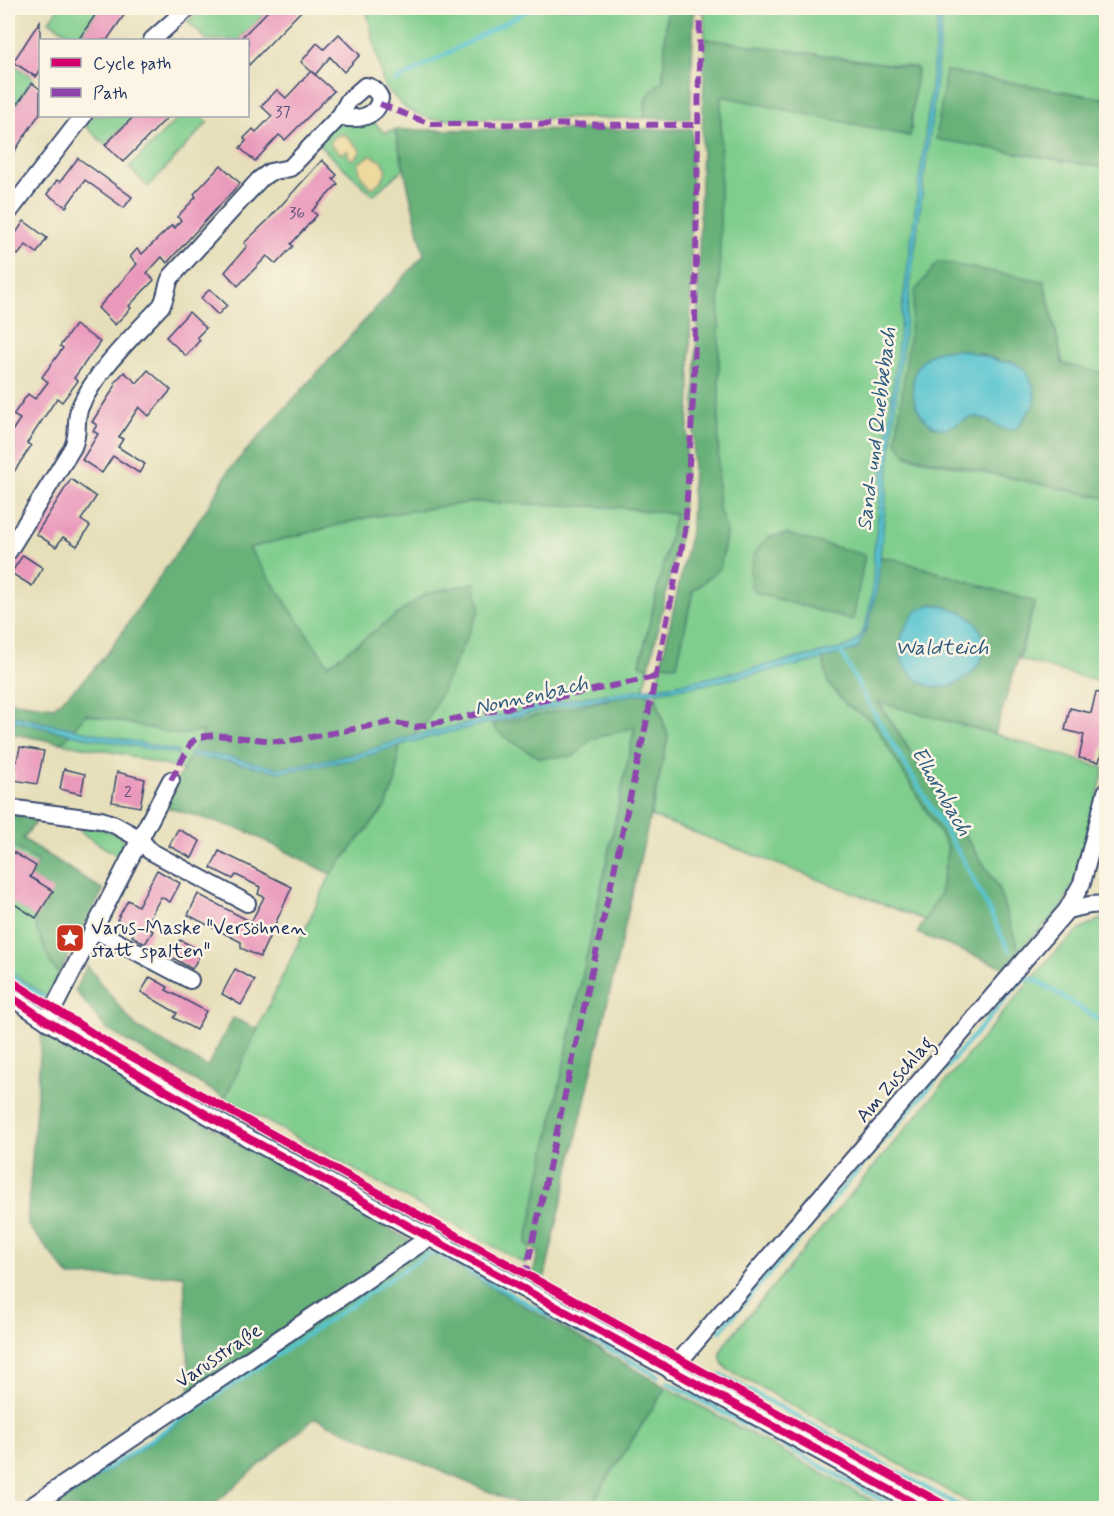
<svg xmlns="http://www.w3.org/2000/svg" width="1114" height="1516" viewBox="0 0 1114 1516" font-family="Mynerve,sans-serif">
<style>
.green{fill:#80ce8e;stroke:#4e7e76;stroke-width:1.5}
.forest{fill:#68b179;stroke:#42706c;stroke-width:1.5;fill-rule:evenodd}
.sand{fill:#eeda9e;stroke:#84847e;stroke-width:1.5}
.water{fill:#58c4d0;stroke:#3a7a97;stroke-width:1.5}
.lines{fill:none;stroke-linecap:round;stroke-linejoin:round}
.stream{stroke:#58c4d0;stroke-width:4.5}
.building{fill:#ea98bb}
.minor-casing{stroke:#39496c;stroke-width:20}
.minor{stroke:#fff;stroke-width:16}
.quiet{stroke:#8e44ad;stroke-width:6;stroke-dasharray:12 6;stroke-linecap:butt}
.cycleway-casing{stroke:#fcf5e5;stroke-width:11}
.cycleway{stroke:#d6006c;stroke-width:8}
.labels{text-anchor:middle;stroke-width:5;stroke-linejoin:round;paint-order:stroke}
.number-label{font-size:16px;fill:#4f4975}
.poi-label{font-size:20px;fill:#1b2f5e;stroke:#fcf5e5;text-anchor:start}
.street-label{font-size:20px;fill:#1b2f5e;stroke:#fcf5e5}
.water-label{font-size:21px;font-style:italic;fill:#2d5c80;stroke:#fcf5e5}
</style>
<rect width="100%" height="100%" fill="#fcf5e5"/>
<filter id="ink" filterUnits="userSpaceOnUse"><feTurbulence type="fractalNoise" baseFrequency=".0167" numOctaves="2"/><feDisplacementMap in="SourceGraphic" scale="12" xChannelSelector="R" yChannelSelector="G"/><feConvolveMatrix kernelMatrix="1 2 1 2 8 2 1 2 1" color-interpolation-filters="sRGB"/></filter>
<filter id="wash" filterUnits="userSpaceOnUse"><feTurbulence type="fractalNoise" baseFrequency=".008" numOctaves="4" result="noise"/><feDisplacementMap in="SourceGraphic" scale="24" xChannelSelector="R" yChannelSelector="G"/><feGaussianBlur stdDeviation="1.35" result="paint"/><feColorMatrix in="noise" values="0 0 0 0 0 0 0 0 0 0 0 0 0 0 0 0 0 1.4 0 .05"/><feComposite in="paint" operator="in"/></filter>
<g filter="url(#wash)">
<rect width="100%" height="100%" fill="#e6dfba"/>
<g class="green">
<polygon points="58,8 100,8 78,40 49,21"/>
<polygon points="206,8 271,8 239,40 207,40 187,21"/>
<polygon points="366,8 667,8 663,80 646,98 644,118 431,119 406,109 384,86"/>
<polygon points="704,8 1106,8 1106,99 946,71 937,139 1106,168 1106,374 1063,364 1044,281 906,456 1106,498 1106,684 1019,659 1035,602 894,559 880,557 866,632 853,647 846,705 872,719 948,847 940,894 925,920 651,816 668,737 656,698 661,664 677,665 693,591 720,568 727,531 718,506 720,95 910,136 917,68 705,39"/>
<polygon points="8,61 33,78 8,117"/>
<polygon points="94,116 134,116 105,145 85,125"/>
<polygon points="180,116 201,116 208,122 148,187 129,167"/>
<polygon points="368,121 374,123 385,133 395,130 404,168 373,195 317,143 337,122"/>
<polygon points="474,502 615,507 675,514 640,664 649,668 643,692 493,725 574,756 591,739 635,726 526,1245 530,1248 525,1264 225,1098 331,874 386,806 396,780 399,748 427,722 427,593 328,665 248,548 369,517"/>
<polygon points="878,701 995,734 1104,768 1080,871 1061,908 1019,951 997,885"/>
<polygon points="85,714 180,734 205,731 193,752 190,754 191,757 183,770 118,753 61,743 70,734 177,753 177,751 73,729"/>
<polygon points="8,813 37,820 23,839 103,890 47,996 8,970"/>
<path d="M 88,825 C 102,831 134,832 124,855 L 119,857 L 82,833 L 80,829 Z"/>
<path d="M 1101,919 L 1106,919 L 1106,1508 L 979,1508 L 727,1369 C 718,1359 719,1353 726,1342 L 1053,954 L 1080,930 Z"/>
<polygon points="666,1387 885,1508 589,1508"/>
</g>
<g class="forest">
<polygon points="667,8 694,8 690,119 644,118 646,98 663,80"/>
<polygon points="705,39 917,68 910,136 721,96 718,506 727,531 720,568 693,591 677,665 661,664 691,531"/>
<polygon points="946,71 1106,99 1106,168 936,139"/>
<polygon points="692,129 690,397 681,529 649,668 640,664 675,514 615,507 474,502 369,517 249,548 328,665 427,593 475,583 480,609 427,722 399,748 396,780 386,806 331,874 246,831 163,806 204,731 180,735 86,714 73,729 8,715 8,701 54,707 84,680 109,651 210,504 229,470 424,255 395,130"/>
<path d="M 938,262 L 1044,281 L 1063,364 L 1106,374 L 1106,498 L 906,455 L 896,440 L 915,291 ZM 977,353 L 1003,362 L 1013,362 L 1006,430 C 998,426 988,420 979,417 C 964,414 953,433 932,426 Z"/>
<path d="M 787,534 L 865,555 L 853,620 L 756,593 C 743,580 753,548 768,538 C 773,535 781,535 787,534 Z"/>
<polygon points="879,557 894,559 1035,602 995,734 878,702 997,885 1019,951 1006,968 917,933 940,894 948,847 872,720 846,705 828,683 822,655 853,647 866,632"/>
<polygon points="643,692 656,698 668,737 544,1280 533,1274 538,1252 526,1245 635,727 591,739 574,756 540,758 501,735 492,725"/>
<polygon points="8,719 70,734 61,743 8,733"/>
<polygon points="8,813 37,820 23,839 103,890 59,974 52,966 37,931 30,877 38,862 8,843"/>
<polygon points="87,966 136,1027 207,1067 233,1018 258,1029 225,1098 106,1029 75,990"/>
<polygon points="42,1030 666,1387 589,1508 528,1508 315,1418 209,1508 53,1508 191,1415 184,1275 70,1277 27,1224"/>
</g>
<g class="sand">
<polygon points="340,134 347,136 360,150 360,153 353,160 348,156 348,151 346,151 342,154 330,144 331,140"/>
<path d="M 371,155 L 382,161 L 387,169 L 382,180 L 373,188 L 370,187 C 363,179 358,174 359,163 Z"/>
</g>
<g class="water">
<path d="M 939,8 L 943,8 L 933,108 L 897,389 L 877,587 L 869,622 L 857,649 L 812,662 L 696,686 L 569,704 L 410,742 L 356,759 L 287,771 L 280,772 L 228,761 L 189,756 L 191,752 L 229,757 L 278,768 L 286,767 L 356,754 L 406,738 L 571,699 L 685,683 L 845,648 C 874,639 873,577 874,552 L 903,302 L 929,108 Z"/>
<path d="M 947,350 L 963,350 L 1003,362 L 1013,362 L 1026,370 L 1034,388 L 1035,403 L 1017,428 C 1002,435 992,419 978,417 C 963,415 950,435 934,426 C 908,413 904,366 933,353 C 937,351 942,350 947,350 Z"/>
<path d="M 932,604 C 946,607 960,609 971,618 C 985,629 988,653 977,667 C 939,715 879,668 908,623 C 910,620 913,614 916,612 C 920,608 928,606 932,604 Z"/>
<polygon points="8,715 178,751 177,754 70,734 8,719"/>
</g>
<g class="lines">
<g class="stream">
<polyline points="396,81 532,8"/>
<polyline points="841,652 871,708 965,863 1009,950"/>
<polyline points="8,974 43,997"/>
<polyline points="720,1331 1019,983 1030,978 1036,980 1106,1024"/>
<polyline points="721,1375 963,1508"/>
<polyline points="668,1382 897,1508"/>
<polyline points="49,1508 427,1254 438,1254 658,1376"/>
</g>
</g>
<g id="blocks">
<g class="building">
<polygon points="100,8 129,8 107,40 78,40"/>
<polygon points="271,8 304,8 248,66 248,40 239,40"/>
<polygon points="40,21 40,71 36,77 13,62"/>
<polygon points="339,34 360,55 344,72 330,57 315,75 301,62 317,43 324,49"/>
<polygon points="311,71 334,91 285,140 279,135 255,161 240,148 246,141 244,138 253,129 256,132 272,116 261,106 277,90 286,98"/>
<polygon points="32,83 40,89 40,113 8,161 8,118"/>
<polygon points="134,116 169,116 123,162 105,145"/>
<polygon points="78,158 132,197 124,208 85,180 66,207 47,194 57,180 60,182"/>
<polygon points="322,160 337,175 333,179 338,184 312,211 317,215 291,244 293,246 276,264 267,256 238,286 225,272 247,246 244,243 267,221"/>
<polygon points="221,165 240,183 167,263 162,257 147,273 154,280 129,306 131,308 115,325 98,308 137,264 130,257 137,249 142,254 172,225 175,228 181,220 177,217 196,197 194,194"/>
<polygon points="24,221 47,238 37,253 26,245 18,255 8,248 8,245"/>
<polygon points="210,289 227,305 218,315 201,298"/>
<polygon points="189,312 206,328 197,337 200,340 186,356 166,337"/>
<polygon points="75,325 100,342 74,378 78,381 62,402 57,398 27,443 31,446 8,481 8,437 20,419 13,415 28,394 35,399 48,382 42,377 63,348 60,346"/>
<polygon points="148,370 171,390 149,416 139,407 119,437 123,439 118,447 145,464 139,473 113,456 102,473 82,460 98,434 93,431 97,425 92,422 116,385 114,383 124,372 137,383"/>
<polygon points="71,479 96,497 81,520 90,526 77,546 63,537 56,547 36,534"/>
<polygon points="23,555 43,568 32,586 11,573"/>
<polygon points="1096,692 1107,695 1107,730 1099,762 1079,758 1084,735 1065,730 1070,708 1091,713"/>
<polygon points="20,747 44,751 37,784 14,780 15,773 8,772 8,762 17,761"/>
<polygon points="64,769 85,774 81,794 60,789"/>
<polygon points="117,772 145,779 140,807 112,802"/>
<polygon points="178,829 200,841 192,858 169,846"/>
<polygon points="8,849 36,866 30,877 53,891 36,918 8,900"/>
<polygon points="219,851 292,887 260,957 241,948 241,942 188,915 198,894 251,922 264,897 258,894 260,887 236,875 233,879 211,868"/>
<polygon points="157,870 180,883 170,902 161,897 145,926 153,931 145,944 132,936 135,930 117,920 128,900 138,906"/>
<polygon points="180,940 202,951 192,969 170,956"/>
<polygon points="235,969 255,980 241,1005 222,994"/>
<polygon points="150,977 168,987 166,990 206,1011 196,1030 174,1018 177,1013 141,992"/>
</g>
</g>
</g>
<g filter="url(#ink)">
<use href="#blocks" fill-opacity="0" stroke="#39496c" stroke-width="1.5"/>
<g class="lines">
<g class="minor-casing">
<g id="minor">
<polyline points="152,40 188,8"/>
<path d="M 365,86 C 373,87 377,91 380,98 C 378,118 355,121 340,116 L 349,100 Z"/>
<polyline points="8,213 83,116"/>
<path d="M 8,552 L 73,447 C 80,431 74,421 80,407 C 95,372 135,334 161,306 C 167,297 166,286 171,277 L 260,179 L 270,172 L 290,168 L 340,116"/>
<polyline points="8,808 101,820 115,825 140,839 171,780"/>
<polyline points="1067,910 1090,905 1106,904"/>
<polyline points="93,929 190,980"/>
<polyline points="8,995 47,1021 228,1127 923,1508"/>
<polyline points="47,1021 140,839 150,851 247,903"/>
<polyline points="671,1371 1067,910 1082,883 1106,792"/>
<polyline points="29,1508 430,1237"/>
</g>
</g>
<use href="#minor" class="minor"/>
<g class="quiet">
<polyline points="380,104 430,124 697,125"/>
<path d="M 171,780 L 192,742 C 199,736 206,736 215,735 L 284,742 L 391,722 L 416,727 L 655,677"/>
<polyline points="525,1277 645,729 685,531 694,382 700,8"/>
</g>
<g class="cycleway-casing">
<g id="cycleway">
<polyline points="8,979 116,1048 950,1508"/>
<polyline points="8,995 47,1021 228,1127 923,1508"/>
</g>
</g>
<use href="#cycleway" class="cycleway"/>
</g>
</g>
<defs>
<g id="sight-square" transform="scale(1.5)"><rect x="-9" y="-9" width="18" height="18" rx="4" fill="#c8321e" stroke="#fcf5e5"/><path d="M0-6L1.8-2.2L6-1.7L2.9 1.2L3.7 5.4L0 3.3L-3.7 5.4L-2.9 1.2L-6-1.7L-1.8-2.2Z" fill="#fff"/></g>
</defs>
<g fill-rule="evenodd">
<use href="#sight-square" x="70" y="938"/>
</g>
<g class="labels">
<g class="number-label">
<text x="283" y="117">37</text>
<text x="297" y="218">36</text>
<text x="128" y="797">2</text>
</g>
<g class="poi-label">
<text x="91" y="934">Varus-Maske "Versöhnen<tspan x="91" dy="23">statt spalten"</tspan></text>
</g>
<g class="street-label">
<text transform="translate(894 1079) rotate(-49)" y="7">Am Zuschlag</text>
<text transform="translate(218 1355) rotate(-34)" y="7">Varusstraße</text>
</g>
<g class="water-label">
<text transform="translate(876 429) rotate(-83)" y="7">Sand- und Quebbebach</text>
<text x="942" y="654">Waldteich</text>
<text transform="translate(531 695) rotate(-13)" y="7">Nonnenbach</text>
<text transform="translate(942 791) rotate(60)" y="7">Elhornbach</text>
</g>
</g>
<rect width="1114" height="1516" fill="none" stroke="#fcf5e5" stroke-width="30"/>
<rect x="39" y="39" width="210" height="78" fill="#fcf5e5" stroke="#a2a6af" stroke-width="1.5"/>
<rect x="51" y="58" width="30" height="9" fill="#d6006c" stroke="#a2a6af" stroke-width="1.5"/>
<text x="93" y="69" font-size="18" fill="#1b2f5e">Cycle path</text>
<rect x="51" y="88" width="30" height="9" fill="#8e44ad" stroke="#a2a6af" stroke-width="1.5"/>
<text x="93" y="99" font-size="18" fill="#1b2f5e">Path</text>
</svg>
